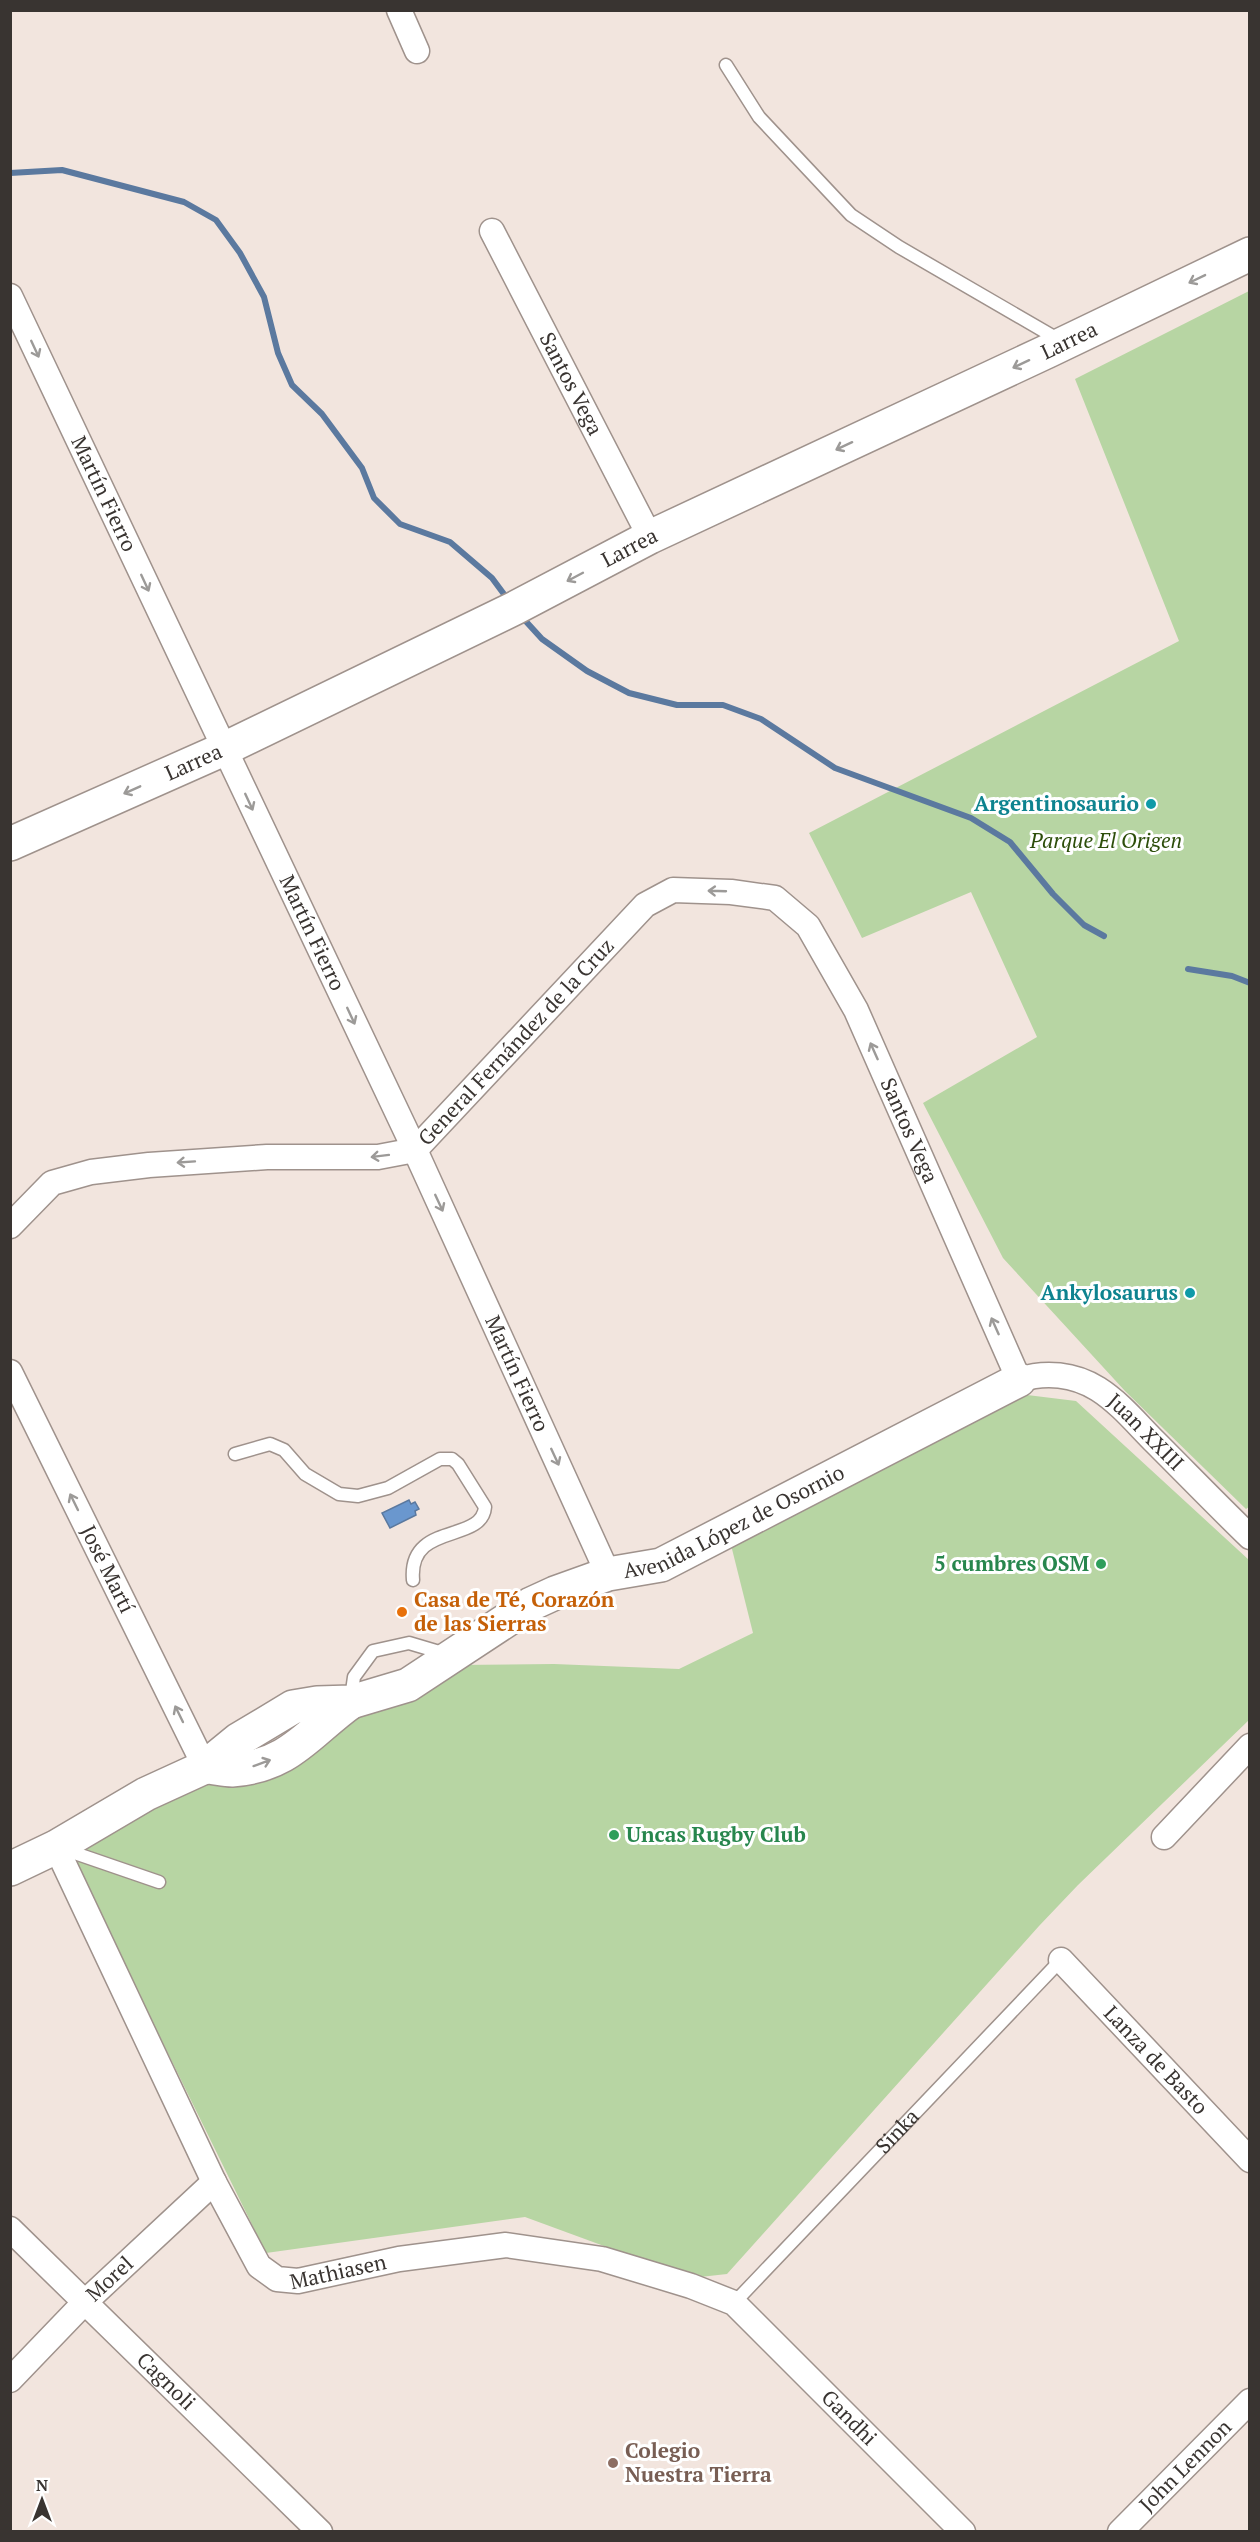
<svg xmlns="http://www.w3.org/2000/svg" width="1260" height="2542" viewBox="0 0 1260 2542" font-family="'PT Serif',serif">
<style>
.green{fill:#b7d5a3}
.water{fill:#6a97ce;stroke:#5b799f;stroke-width:1.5}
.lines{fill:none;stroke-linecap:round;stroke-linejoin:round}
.stream{stroke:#5b799f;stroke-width:6}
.lane-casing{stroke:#9f928c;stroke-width:15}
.street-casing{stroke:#9f928c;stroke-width:27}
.secondary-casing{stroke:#9f928c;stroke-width:36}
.lane{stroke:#fff;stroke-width:12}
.street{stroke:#fff;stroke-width:24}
.secondary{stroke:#fff;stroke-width:33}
.oneway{stroke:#9c9a98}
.culture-dot{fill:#0f9aa8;stroke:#fff;stroke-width:2}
.leisure-dot{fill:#2e9e5b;stroke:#fff;stroke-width:2}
.food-dot{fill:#e8710a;stroke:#fff;stroke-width:2}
.education-dot{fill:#8d6e63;stroke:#fff;stroke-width:2}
.labels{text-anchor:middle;stroke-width:6;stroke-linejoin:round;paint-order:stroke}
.street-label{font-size:21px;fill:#393431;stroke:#fff}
.culture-label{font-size:21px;font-weight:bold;fill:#0d838f;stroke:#fff;text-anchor:end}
.park-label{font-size:21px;font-style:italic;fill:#2d4e0a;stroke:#fff}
.leisure-label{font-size:21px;font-weight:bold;fill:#27864d;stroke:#fff;text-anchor:end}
.food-label{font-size:21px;font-weight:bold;fill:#c56008;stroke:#fff;text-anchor:start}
.education-label{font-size:21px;font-weight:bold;fill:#785e54;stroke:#fff;text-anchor:start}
</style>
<rect width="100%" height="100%" fill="#f2e5de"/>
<g class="green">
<polygon points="1249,291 1250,1506 1246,1509 1125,1391 1003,1258 923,1103 1037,1037 971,892 862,938 809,833 1179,641 1075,379"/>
<polygon points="1019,1394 1076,1401 1249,1560 1249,1720 1078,1885 1039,1926 727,2274 691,2278 525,2217 266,2253 74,1862 76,1854 121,1815 339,1723 457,1665 554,1664 679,1669 753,1633 730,1541"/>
</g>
<polygon class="water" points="409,1500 411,1504 415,1502 419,1509 415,1511 416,1515 390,1528 382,1513"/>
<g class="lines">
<g class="stream">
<polyline points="10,173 62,170 184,202 216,220 240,253 264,297 278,353 292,385 322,414 362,468 374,498 400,524 450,542 492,578 509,601"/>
<polyline points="521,616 542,639 587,671 629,693 677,705 723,705 761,719 835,768 971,818 1010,842 1053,894 1084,925 1104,936"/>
<polyline points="1188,969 1232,976 1250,983"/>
</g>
<g class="lane-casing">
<g id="lane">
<polyline points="726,65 759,117 851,215 899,247 1061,341"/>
<path d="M 235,1454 L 270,1444 L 284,1450 L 305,1474 L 339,1494 L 358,1496 L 388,1488 L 440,1459 L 452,1459 L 458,1464 L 485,1507 C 482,1544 408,1521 413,1580"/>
<polyline points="351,1698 354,1677 373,1651 409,1643 446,1654"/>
<polyline points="63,1849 159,1882"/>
<path id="s1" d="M 734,2303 L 1061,1960"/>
</g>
</g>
<g class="street-casing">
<g id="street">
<polyline points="399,10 417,51"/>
<path id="s2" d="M 492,231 L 650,537"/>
<path id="s3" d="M 10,296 L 415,1150 L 608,1574"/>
<path id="s4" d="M 10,1226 L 52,1183 L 91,1172 L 149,1165 L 267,1157 L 378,1157 L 415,1150 L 645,905 L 673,890 L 731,892 L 775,898 L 808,926 L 856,1010 L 1019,1380 C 1045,1371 1074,1374 1098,1389 C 1120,1403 1137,1424 1155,1442 C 1187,1474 1218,1506 1250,1537"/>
<path id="s5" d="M 10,1372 L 205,1767"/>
<polyline points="1164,1837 1250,1746"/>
<path id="s6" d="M 56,1847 L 214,2182 L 259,2266 L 277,2279 L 298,2281 L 399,2259 L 506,2245 L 602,2259 L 691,2286 L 734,2303 L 963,2532"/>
<path id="s7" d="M 1061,1960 L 1250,2160"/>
<path id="s8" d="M 10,2229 L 320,2532"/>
<path id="s9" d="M 10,2380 L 84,2303 L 214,2182"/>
<path id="s10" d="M 1120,2532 L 1250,2401"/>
</g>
</g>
<g class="secondary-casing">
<g id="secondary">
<path id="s11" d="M 10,844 L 224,749 L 515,608 L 650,537 L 1048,351 L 1250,254"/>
<path d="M 205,1767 C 214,1767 223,1770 232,1770 C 290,1766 309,1732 351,1702"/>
<path id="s12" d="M 10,1869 L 56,1847 L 146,1794 L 205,1767 L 238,1740 L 293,1707 L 317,1703 L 351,1702 L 408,1685 L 531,1604 L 555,1593 L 608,1574 L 661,1565 L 1019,1380"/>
</g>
</g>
<use href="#lane" class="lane"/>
<use href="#street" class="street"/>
<use href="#secondary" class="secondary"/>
</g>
<defs><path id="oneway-shaft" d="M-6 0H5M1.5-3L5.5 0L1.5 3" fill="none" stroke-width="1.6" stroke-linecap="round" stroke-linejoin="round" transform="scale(1.5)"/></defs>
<g class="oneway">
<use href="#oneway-shaft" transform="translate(1197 279) rotate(154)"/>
<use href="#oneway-shaft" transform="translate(35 349) rotate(65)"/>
<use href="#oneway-shaft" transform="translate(1021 364) rotate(155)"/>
<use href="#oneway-shaft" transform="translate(844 446) rotate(155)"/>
<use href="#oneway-shaft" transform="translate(575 577) rotate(152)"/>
<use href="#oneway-shaft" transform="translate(145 583) rotate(65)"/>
<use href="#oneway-shaft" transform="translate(132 790) rotate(156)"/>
<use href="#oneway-shaft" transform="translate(249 802) rotate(65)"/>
<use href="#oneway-shaft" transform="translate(717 891) rotate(-178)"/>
<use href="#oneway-shaft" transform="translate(351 1016) rotate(65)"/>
<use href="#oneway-shaft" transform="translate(874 1051) rotate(-114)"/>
<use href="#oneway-shaft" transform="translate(380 1156) rotate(173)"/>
<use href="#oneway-shaft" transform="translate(186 1162) rotate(176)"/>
<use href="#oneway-shaft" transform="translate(439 1203) rotate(65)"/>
<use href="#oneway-shaft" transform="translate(995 1326) rotate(-114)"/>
<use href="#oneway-shaft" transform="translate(555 1457) rotate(65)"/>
<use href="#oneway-shaft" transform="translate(74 1502) rotate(-116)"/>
<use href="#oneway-shaft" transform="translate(179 1714) rotate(-116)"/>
<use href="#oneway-shaft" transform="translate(262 1763) rotate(-20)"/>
</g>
<g class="culture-dot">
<circle cx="1151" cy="804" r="6"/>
<circle cx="1190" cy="1293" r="6"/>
</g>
<g class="leisure-dot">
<circle cx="1101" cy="1564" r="6"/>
<circle cx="614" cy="1835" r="6"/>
</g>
<circle class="food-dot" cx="402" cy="1612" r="6"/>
<circle class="education-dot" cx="613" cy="2463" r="6"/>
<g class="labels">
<g class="street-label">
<text dy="7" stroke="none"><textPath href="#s11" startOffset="1173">Larrea</textPath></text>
<text dy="7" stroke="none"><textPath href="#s2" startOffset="172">Santos Vega</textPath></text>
<text dy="7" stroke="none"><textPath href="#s3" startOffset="219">Martín Fierro</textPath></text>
<text dy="7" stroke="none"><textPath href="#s11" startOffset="687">Larrea</textPath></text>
<text dy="7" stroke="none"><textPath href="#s11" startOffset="201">Larrea</textPath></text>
<text dy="7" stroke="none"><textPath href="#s3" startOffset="705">Martín Fierro</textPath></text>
<text dy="7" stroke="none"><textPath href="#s4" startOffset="574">General Fernández de la Cruz</textPath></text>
<text dy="7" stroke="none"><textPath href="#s4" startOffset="1168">Santos Vega</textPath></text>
<text dy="7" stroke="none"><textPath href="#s3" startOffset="1191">Martín Fierro</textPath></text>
<text dy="7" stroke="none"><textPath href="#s4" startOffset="1587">Juan XXIII</textPath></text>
<text dy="7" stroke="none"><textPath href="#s12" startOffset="812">Avenida López de Osornio</textPath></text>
<text dy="7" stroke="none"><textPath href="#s5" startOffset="220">José Martí</textPath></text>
<text dy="7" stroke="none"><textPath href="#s7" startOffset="138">Lanza de Basto</textPath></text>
<text dy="7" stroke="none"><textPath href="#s1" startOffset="237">Sinka</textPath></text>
<text dy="7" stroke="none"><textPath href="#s6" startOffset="550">Mathiasen</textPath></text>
<text dy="7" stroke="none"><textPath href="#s9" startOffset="142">Morel</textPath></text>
<text dy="7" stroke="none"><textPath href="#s8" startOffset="218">Cagnoli</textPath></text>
<text dy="7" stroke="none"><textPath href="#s6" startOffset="1119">Gandhi</textPath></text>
<text dy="7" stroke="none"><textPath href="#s10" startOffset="93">John Lennon</textPath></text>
</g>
<g class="culture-label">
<text x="1139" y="811">Argentinosaurio</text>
<text x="1178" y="1300">Ankylosaurus</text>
</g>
<g class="park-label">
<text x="1106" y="848">Parque El Origen</text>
</g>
<g class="leisure-label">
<text x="1089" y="1571">5 cumbres OSM</text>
<text x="626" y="1842" text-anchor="start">Uncas Rugby Club</text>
</g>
<g class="food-label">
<text x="414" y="1607">Casa de Té, Corazón<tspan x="414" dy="24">de las Sierras</tspan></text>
</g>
<g class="education-label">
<text x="625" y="2458">Colegio<tspan x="625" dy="24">Nuestra Tierra</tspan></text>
</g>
</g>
<rect width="1260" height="2542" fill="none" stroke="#393431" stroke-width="24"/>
<g transform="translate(42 2500)" stroke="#ffffff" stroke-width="4.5" paint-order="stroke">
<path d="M0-4.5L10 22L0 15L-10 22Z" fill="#393431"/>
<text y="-9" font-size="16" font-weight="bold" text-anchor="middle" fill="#393431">N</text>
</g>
</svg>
